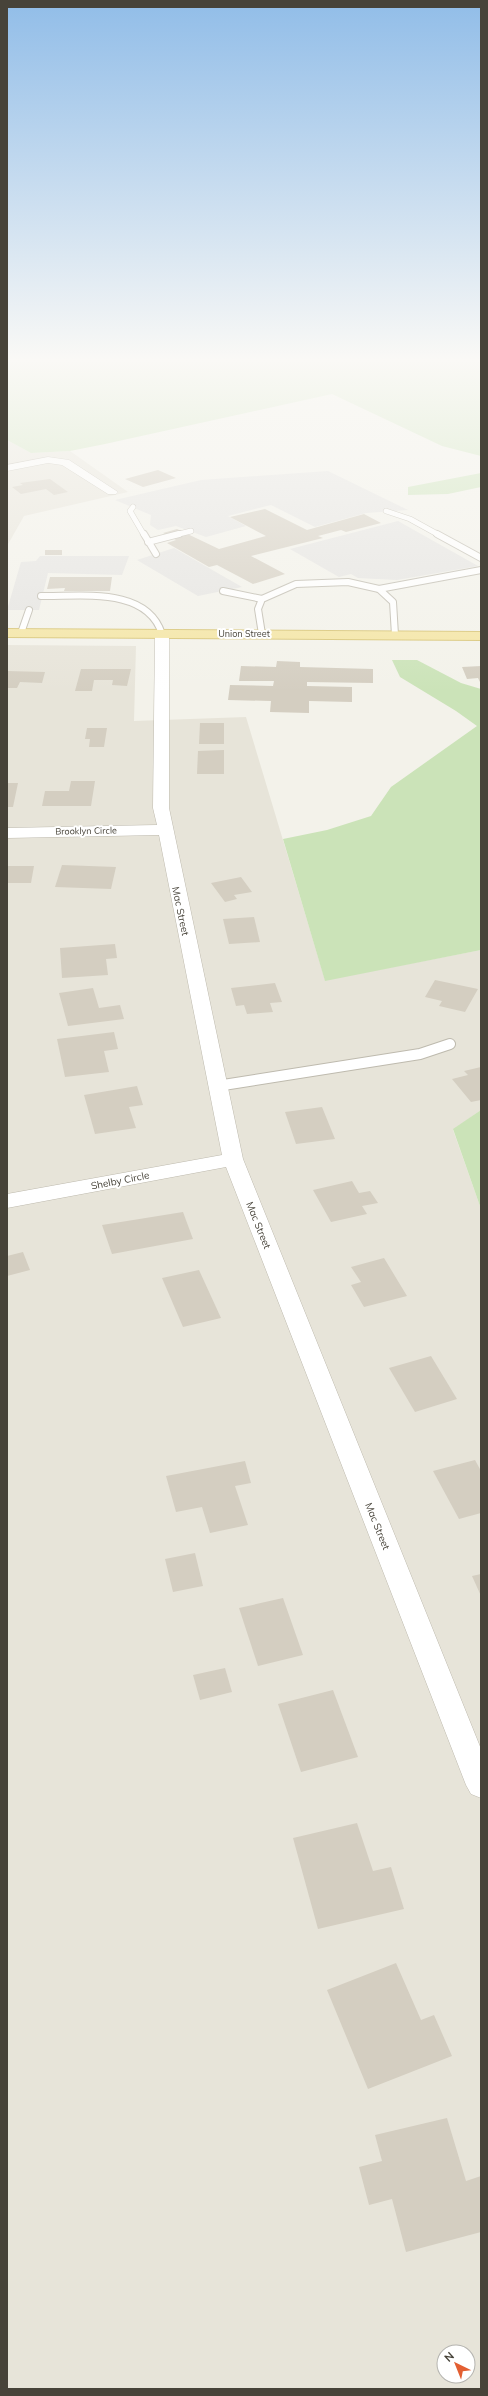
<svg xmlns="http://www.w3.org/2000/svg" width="488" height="2396" viewBox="0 0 488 2396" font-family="Mulish,sans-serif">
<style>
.residential{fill:#e7e4d9;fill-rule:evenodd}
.green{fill:#cbe3b8}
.parking{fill:#e5e4e1}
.building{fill:#d4cec1}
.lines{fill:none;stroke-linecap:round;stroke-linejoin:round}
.lane-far2-casing{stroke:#bebaae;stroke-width:6}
.lane-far1-casing{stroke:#bebaae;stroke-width:8}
.lane-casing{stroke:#bebaae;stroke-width:12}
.street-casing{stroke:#bebaae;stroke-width:1}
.primary-casing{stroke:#d7c474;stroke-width:2}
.lane-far2{stroke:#fff;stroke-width:5}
.lane-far1{stroke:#fff;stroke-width:6}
.lane{stroke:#fff;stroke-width:10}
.street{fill:#fff;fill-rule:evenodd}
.primary{fill:#f4e5a3;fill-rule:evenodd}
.labels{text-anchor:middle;stroke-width:4;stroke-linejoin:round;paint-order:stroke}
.far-street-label{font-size:9px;fill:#474339;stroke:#fff}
.street-label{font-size:10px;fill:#474339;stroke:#fff}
</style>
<rect width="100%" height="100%" fill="#f3f2ea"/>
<g class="residential">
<polygon points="7,440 31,453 70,451 128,492 24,516 7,546"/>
<path d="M 7,645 L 136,646 L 134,721 L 246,717 L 325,980 L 481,950 L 481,1110 L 453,1130 L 481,1209 L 481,2389 L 7,2389 ZM 444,2352 L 468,2352 L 468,2376 L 444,2376 Z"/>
</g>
<g class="green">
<polygon points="7,357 481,357 481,456 442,446 332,394 105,444 70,451 31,453 7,440"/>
<polygon points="481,473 481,487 448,494 408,495 408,487"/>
<polygon points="392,660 417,660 461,683 481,689 481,950 325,981 283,839 327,830 371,816 391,787 477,726 456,711 400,677"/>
<polygon points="481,1110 481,1209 453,1129"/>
</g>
<g class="parking">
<polygon points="328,471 408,510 366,513 315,527 271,505 228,516 246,526 206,537 176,526 158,530 150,525 151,515 115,500 201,480"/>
<polygon points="398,521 478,566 397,580 358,578 351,574 339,577 290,549"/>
<polygon points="174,548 242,587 198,596 137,560"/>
<polygon points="40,556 129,556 122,575 48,573 39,610 7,610 21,562 36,561"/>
</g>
<g class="building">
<polygon points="158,470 176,478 143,487 125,479"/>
<polygon points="50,479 68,492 54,495 46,489 21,494 12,487 23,485 20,483"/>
<polygon points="265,509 307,530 364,514 381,523 346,532 341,530 318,536 323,538 251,556 285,574 253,584 217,565 209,567 167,543 176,540 163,533 177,529 219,549 266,536 230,517"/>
<rect x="45" y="550" width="17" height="5"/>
<polygon points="50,577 112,577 110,591 64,591 65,588 47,589"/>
<polygon points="277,661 300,662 300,667 373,669 373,683 307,682 307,686 352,687 352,702 309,701 309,713 270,712 271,701 228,700 230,685 273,686 274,681 239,681 241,666 276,667"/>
<polygon points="481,666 481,684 478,678 467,679 462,667"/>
<polygon points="81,669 131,669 127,686 112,685 113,680 94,680 92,691 75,691"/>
<polygon points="7,671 45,672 42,683 20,682 17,688 7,688"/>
<polygon points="200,723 224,723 224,744 199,744"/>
<polygon points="87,728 107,728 104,747 89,747 90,739 85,739"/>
<polygon points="224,750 224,774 197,774 198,751"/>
<polygon points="71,781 95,781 91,806 42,806 45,791 69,791"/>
<polygon points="7,783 18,783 13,807 7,807"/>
<polygon points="62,865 116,867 111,889 55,887"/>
<polygon points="7,866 34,866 31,883 7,883"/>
<polygon points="241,877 252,892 234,895 237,899 225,902 211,883"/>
<polygon points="254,917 260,942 229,944 223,919"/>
<polygon points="115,944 117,958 106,959 108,975 62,978 60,948"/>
<polygon points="435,980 478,989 465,1012 439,1006 442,1001 425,997"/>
<polygon points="275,983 282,1002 270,1003 273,1012 247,1014 244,1005 236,1006 231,988"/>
<polygon points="93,988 99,1008 120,1005 124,1019 68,1026 59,993"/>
<polygon points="114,1032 118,1049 104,1051 109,1072 65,1077 57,1039"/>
<polygon points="481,1067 481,1100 471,1102 452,1079 468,1075 464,1071"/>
<polygon points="137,1086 143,1105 129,1107 136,1128 95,1134 84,1095"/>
<polygon points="322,1107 335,1139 296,1144 285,1112"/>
<polygon points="352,1181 359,1193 370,1191 378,1203 362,1206 367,1214 331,1222 313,1190"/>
<polygon points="183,1212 193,1239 112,1254 102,1225"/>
<polygon points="23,1252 30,1270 7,1276 7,1256"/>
<polygon points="384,1258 407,1296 364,1307 351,1285 361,1282 351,1267"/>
<polygon points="199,1270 221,1318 183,1327 162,1278"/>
<polygon points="431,1356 457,1399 415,1412 389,1368"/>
<polygon points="475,1460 481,1471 481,1513 459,1519 433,1471"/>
<polygon points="245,1461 251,1483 235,1486 248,1525 210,1533 202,1507 176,1512 166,1476"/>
<polygon points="195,1553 203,1586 173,1592 165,1559"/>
<polygon points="481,1574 481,1596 472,1576"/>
<polygon points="283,1598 303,1655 258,1666 239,1608"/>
<polygon points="225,1668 232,1692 200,1700 193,1675"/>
<polygon points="333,1690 358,1757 301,1772 278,1704"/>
<polygon points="357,1823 373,1871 391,1867 404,1909 318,1929 293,1838"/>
<polygon points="396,1963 421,2020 434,2015 452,2056 368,2089 327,1990"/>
<polygon points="447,2118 466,2181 481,2176 481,2232 406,2252 392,2199 369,2205 359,2167 382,2161 375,2135"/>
</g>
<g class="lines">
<g class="lane-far2-casing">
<g id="lane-far2">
<polyline points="133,507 130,511 144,535"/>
<polyline points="386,511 410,519 439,535"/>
<polyline points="175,535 191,531"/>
</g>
</g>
<g class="lane-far1-casing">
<g id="lane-far1">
<polyline points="144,534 156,554"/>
<polyline points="437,534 481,558"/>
<polyline points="148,542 179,534"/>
<polyline points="379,589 481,570"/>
<polyline points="223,591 262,599"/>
<path d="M 41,596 C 80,597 147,586 162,634"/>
<polyline points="21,633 29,610"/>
<polyline points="262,634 258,609 262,599 296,584 348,582 379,589 393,602 395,635"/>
</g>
</g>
<g class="lane-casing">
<polyline id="lane" points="217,1086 420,1054 450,1044"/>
</g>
<g class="street-casing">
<g id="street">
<polygon points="48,457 69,460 118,492 116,494 108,494 62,465 48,463 7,471 7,465"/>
<polygon points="162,630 169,634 169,808 243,1159 481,1749 481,1798 471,1794 466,1785 226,1167 7,1208 7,1194 222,1155 159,835 7,838 7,828 157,825 153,808 155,634"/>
</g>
</g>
<g class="primary-casing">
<polygon id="primary" points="7,629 481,632 481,640 7,637"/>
</g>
<use href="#lane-far2" class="lane-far2"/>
<use href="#lane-far1" class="lane-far1"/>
<use href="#lane" class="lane"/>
<use href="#street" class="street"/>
<use href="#primary" class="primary"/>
</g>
<linearGradient id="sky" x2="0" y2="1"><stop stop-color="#91bde8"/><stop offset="0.52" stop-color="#faf9f6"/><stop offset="1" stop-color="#faf9f6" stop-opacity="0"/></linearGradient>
<rect width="488" height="692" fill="url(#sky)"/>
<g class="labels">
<g class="far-street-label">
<text x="244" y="637">Union Street</text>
<text transform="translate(86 831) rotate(-1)" y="3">Brooklyn Circle</text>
</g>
<g class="street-label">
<text transform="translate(181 911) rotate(78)" y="4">Mac Street</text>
<text transform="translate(120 1180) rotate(-11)" y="4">Shelby Circle</text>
<text transform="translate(259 1225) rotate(68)" y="4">Mac Street</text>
<text transform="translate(378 1526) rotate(68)" y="4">Mac Street</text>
</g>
</g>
<rect width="488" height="2396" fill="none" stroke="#474339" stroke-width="16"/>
<g transform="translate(456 2364) rotate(317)"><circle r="19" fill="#ffffff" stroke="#b5b4b0"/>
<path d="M0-3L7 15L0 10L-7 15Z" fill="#e35f32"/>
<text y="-6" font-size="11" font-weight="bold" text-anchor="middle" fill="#474339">N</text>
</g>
</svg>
